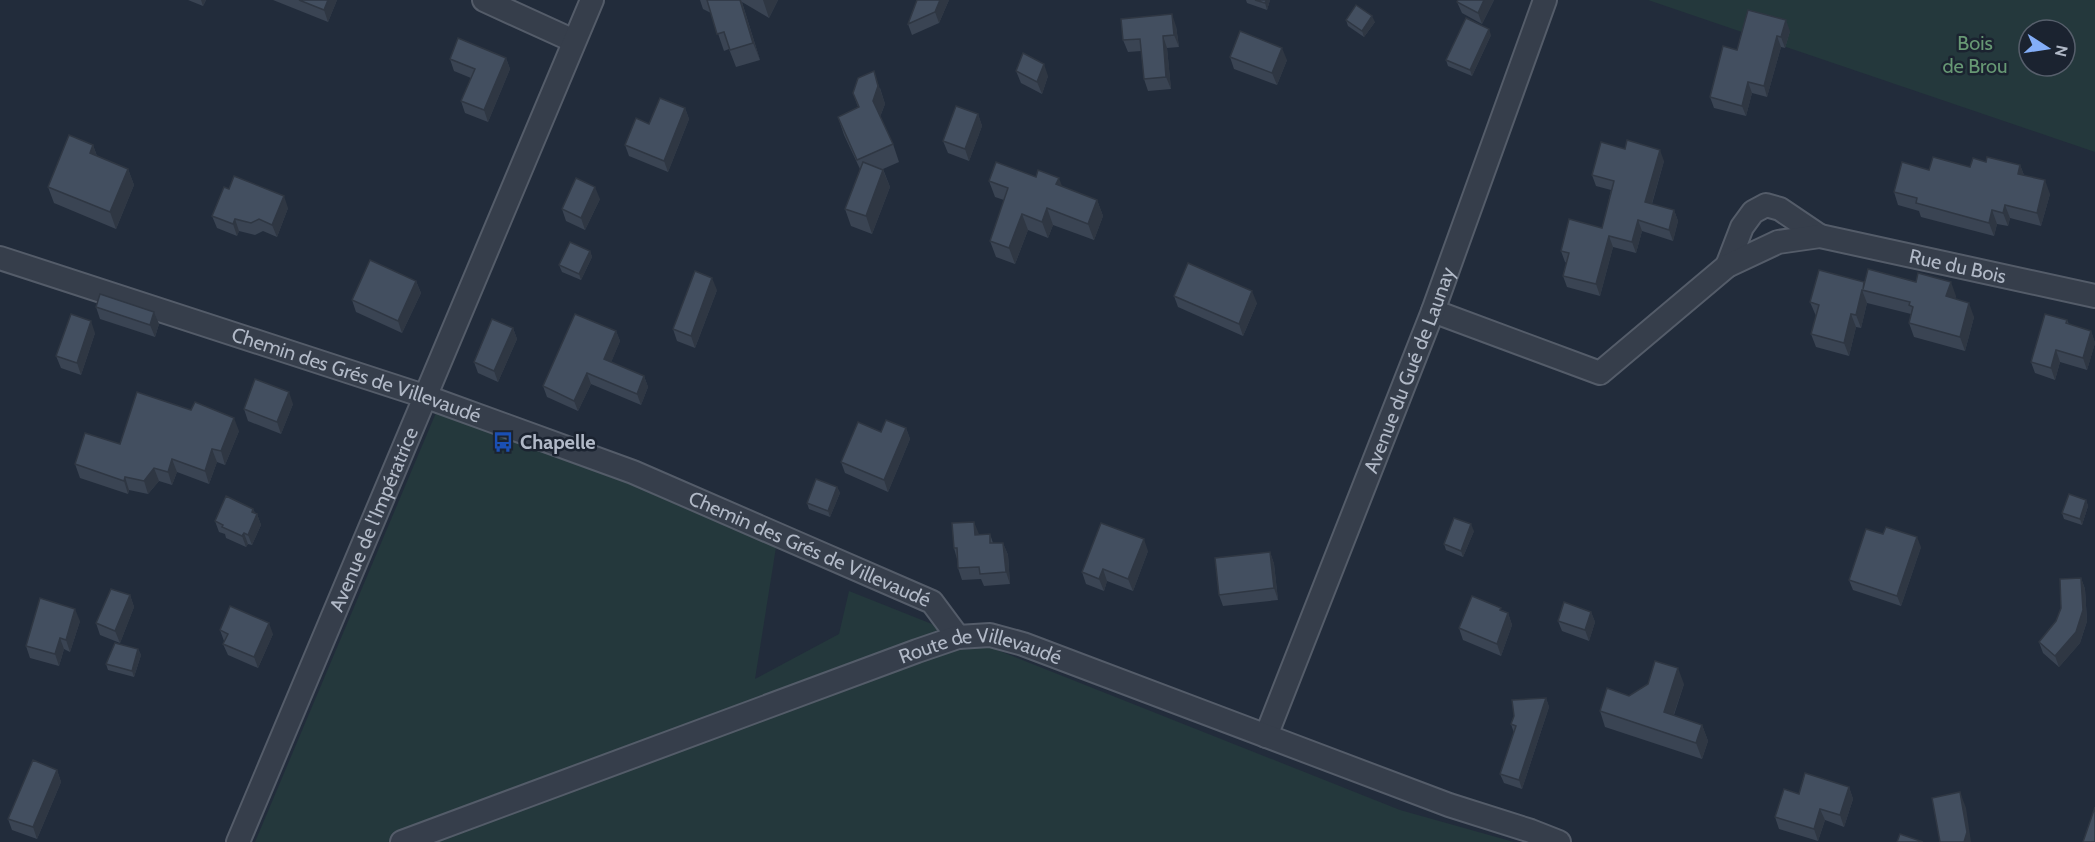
<svg xmlns="http://www.w3.org/2000/svg" width="2095" height="842" viewBox="0 0 2095 842" font-family="Cabin,sans-serif">
<style>
.green{fill:#24383c;fill-rule:evenodd}
.lines{fill:none;stroke-linecap:round;stroke-linejoin:round}
.street-casing{stroke:#545c69;stroke-width:26}
.street{stroke:#363e4b;stroke-width:22}
.wall{fill:#3a4453}
.shaded-wall{fill:#2f3743}
.building{fill:#434f60;stroke:#2f3743;stroke-width:1.5}
.labels{text-anchor:middle;stroke-width:5;stroke-linejoin:round;paint-order:stroke}
.park-label{font-size:20px;fill:#679874;stroke:#1b2330}
.street-label{font-size:20px;fill:#b1b9c7;stroke:#1b2330}
.poi-label{font-size:20px;font-weight:bold;fill:#b1b9c7;stroke:#1b2330;text-anchor:start}
</style>
<rect width="100%" height="100%" fill="#222c3b"/>
<g class="green">
<path d="M 1648,0 L 2095,0 L 2095,152 ZM 2029,30 L 2065,30 L 2065,66 L 2029,66 Z"/>
<polygon points="438,408 777,541 755,679 839,634 849,591 1400,810 1514,842 255,842"/>
</g>
<g class="lines">
<g class="street-casing">
<g id="street">
<polyline points="484,0 574,41"/>
<path id="s1" d="M 0,258 L 424,396 L 633,472 L 932,602 L 958,637"/>
<polyline points="1727,266 1742,227 1753,212 1766,205 1780,209 1820,236"/>
<path id="s2" d="M 1433,311 L 1600,373 L 1727,266 L 1778,242 L 1820,236 L 2095,296"/>
<path id="s3" d="M 1266,736 L 1433,311 L 1545,0"/>
<path id="s4" d="M 238,842 L 592,0"/>
<path id="s5" d="M 402,842 L 917,651 L 958,637 L 990,635 L 1023,644 L 1449,805 L 1531,831 L 1559,842"/>
</g>
</g>
<use href="#street" class="street"/>
</g>
<g class="wall">
<polygon points="188,0 206,0 203,6"/>
<polygon points="273,0 337,0 328,22"/>
<polygon points="700,0 778,0 769,18 742,2 760,60 736,67 729,49 724,51 711,13 703,9"/>
<polygon points="949,0 939,23 912,35 908,24"/>
<polygon points="1246,0 1270,0 1267,10 1247,3"/>
<polygon points="1458,0 1494,0 1482,24 1462,13 1457,2"/>
<polygon points="1346,20 1375,22 1364,37 1348,26"/>
<polygon points="1176,26 1179,47 1167,48 1171,89 1148,91 1144,79 1141,51 1128,52 1123,40"/>
<polygon points="1790,31 1785,48 1781,47 1767,97 1752,93 1746,116 1714,108 1710,97 1737,50"/>
<polygon points="1491,35 1472,76 1448,66 1446,60"/>
<polygon points="1230,57 1287,60 1277,85 1234,69"/>
<polygon points="506,58 510,69 488,122 465,113 461,101 471,78 454,71 450,59"/>
<polygon points="1016,71 1048,76 1042,94 1021,83"/>
<polygon points="880,88 885,104 880,117 893,144 899,162 883,169 890,187 872,234 851,226 845,209 860,169 844,135 838,117 858,107 853,93"/>
<polygon points="685,108 689,119 668,172 629,156 625,145 649,124"/>
<polygon points="978,114 982,126 969,161 948,153 943,141"/>
<polygon points="93,145 97,156 128,169 134,185 116,229 54,203 48,187"/>
<polygon points="1625,149 1664,161 1652,204 1674,210 1678,221 1673,241 1642,231 1636,253 1613,247 1600,296 1567,287 1563,276 1567,263 1565,262 1561,251 1602,228 1611,190 1596,186 1592,175"/>
<polygon points="1986,162 2020,165 2024,175 2050,194 2041,226 2010,218 2008,226 1997,224 1994,236 1921,217 1919,211 1898,205 1894,192 1929,170 1970,167"/>
<polygon points="989,181 1062,187 1097,200 1103,216 1094,240 1053,225 1048,238 1028,230 1015,264 996,257 990,241 1004,200 995,197"/>
<polygon points="229,189 288,208 277,237 263,231 255,235 239,231 237,236 217,228 212,216"/>
<polygon points="600,199 585,230 566,221 562,209"/>
<polygon points="590,251 592,257 581,280 562,272 559,265"/>
<polygon points="416,281 421,293 402,333 356,312 352,300"/>
<polygon points="1865,282 1956,296 1955,299 1974,317 1965,351 1914,337 1909,323 1911,314 1867,303 1861,328 1856,327 1849,356 1816,347 1811,334 1816,316 1810,302"/>
<polygon points="717,290 695,348 677,341 673,329"/>
<polygon points="1174,296 1257,303 1243,336 1178,307"/>
<polygon points="96,307 154,312 159,324 155,337 100,319"/>
<polygon points="2067,320 2069,324 2091,331 2095,343 2087,370 2060,362 2055,380 2035,373 2031,362"/>
<polygon points="513,328 517,339 498,382 478,373 474,362"/>
<polygon points="616,331 620,341 611,362 644,376 648,387 641,405 591,384 578,411 547,397 543,386"/>
<polygon points="95,333 81,375 61,368 56,356"/>
<polygon points="293,404 281,434 248,421 244,409"/>
<polygon points="906,428 910,439 888,492 845,473 841,462 881,432"/>
<polygon points="239,431 225,465 217,462 209,484 177,472 172,485 159,481 148,494 129,490 128,494 80,478 75,464 120,444"/>
<polygon points="837,487 840,493 830,517 809,509 807,503"/>
<polygon points="2086,500 2088,506 2082,525 2064,519 2062,513"/>
<polygon points="253,509 255,513 257,514 261,525 252,545 248,544 246,547 226,538 225,534 219,532 215,521"/>
<polygon points="1474,531 1463,557 1446,550 1444,544"/>
<polygon points="979,534 979,535 990,534 993,543 1003,543 1008,555 1010,584 984,586 981,579 962,580 958,568 957,559 954,548"/>
<polygon points="1921,547 1901,606 1853,590 1849,580"/>
<polygon points="1148,551 1133,591 1107,581 1104,591 1086,584 1082,572"/>
<polygon points="1270,552 1274,564 1278,600 1223,606 1219,595"/>
<polygon points="2081,578 2085,589 2087,621 2080,643 2059,667 2043,653 2039,642 2056,621"/>
<polygon points="130,595 134,607 120,643 100,635 96,623"/>
<polygon points="1502,610 1508,613 1512,625 1501,656 1463,640 1459,628"/>
<polygon points="1591,612 1595,622 1589,641 1562,631 1558,621"/>
<polygon points="80,621 70,652 64,649 59,666 30,658 26,646"/>
<polygon points="220,630 273,634 258,668 228,655 223,644 225,641 224,641"/>
<polygon points="138,649 141,655 134,677 108,670 106,664"/>
<polygon points="1684,684 1674,715 1702,725 1708,741 1702,759 1605,727 1600,711 1629,696"/>
<polygon points="1546,698 1549,707 1522,789 1504,783 1500,774 1514,733 1511,724"/>
<polygon points="57,770 61,782 37,839 12,830 8,819"/>
<polygon points="1849,787 1853,799 1844,827 1825,820 1818,841 1779,829 1775,817 1799,794"/>
</g>
<g class="shaded-wall">
<polygon points="201,0 206,0 203,6"/>
<polygon points="328,0 337,0 328,22 324,10"/>
<polygon points="740,0 741,0 760,60 753,43"/>
<polygon points="763,0 778,0 769,18"/>
<polygon points="940,0 949,0 939,23 935,12"/>
<polygon points="1266,0 1270,0 1267,10 1265,3"/>
<polygon points="1484,0 1494,0 1482,24 1478,13"/>
<polygon points="1172,14 1176,26 1179,47 1174,35"/>
<polygon points="1372,16 1375,22 1364,37 1362,31"/>
<polygon points="1786,20 1790,31 1785,48 1781,37"/>
<polygon points="1489,29 1491,35 1472,76 1470,70"/>
<polygon points="1163,36 1167,48 1171,89 1166,77"/>
<polygon points="1777,36 1781,47 1767,97 1764,86"/>
<polygon points="1282,48 1287,60 1277,85 1272,73"/>
<polygon points="506,58 510,69 488,122 484,110"/>
<polygon points="1044,64 1048,76 1042,94 1037,82"/>
<polygon points="874,71 885,104 879,119 873,101"/>
<polygon points="1748,82 1752,93 1746,116 1742,106"/>
<polygon points="685,108 689,119 668,172 664,161"/>
<polygon points="978,114 982,126 969,161 965,149"/>
<polygon points="93,145 99,162 90,153"/>
<polygon points="1660,150 1664,161 1649,213 1645,202"/>
<polygon points="2020,165 2025,178 2018,174"/>
<polygon points="128,169 134,185 116,229 110,212"/>
<polygon points="883,170 890,187 872,234 866,216"/>
<polygon points="1059,178 1065,194 1056,184"/>
<polygon points="2045,180 2050,194 2041,226 2037,213"/>
<polygon points="595,187 600,199 585,230 581,218"/>
<polygon points="284,196 288,208 277,237 272,225"/>
<polygon points="1097,200 1103,216 1094,240 1088,224"/>
<polygon points="2005,205 2010,218 2008,226 2003,213"/>
<polygon points="1047,208 1053,225 1048,238 1042,222"/>
<polygon points="1674,210 1678,221 1673,241 1669,230"/>
<polygon points="1992,210 1997,224 1994,236 1989,223"/>
<polygon points="1022,214 1028,230 1015,264 1009,248"/>
<polygon points="235,219 239,231 237,236 233,224"/>
<polygon points="1638,220 1642,231 1636,253 1632,242"/>
<polygon points="1609,236 1613,247 1600,296 1596,284"/>
<polygon points="590,251 592,257 581,280 579,274"/>
<polygon points="712,278 717,290 695,348 691,336"/>
<polygon points="416,281 421,293 402,333 398,321"/>
<polygon points="1951,282 1956,296 1951,310 1946,296"/>
<polygon points="1862,290 1867,303 1861,328 1856,315"/>
<polygon points="1252,291 1257,303 1243,336 1239,324"/>
<polygon points="1969,303 1974,317 1965,351 1960,337"/>
<polygon points="154,312 159,324 155,337 150,325"/>
<polygon points="1851,314 1856,327 1849,356 1844,343"/>
<polygon points="91,321 95,333 81,375 77,363"/>
<polygon points="513,328 517,339 498,382 494,371"/>
<polygon points="616,331 620,341 608,370 604,359"/>
<polygon points="2091,331 2095,343 2087,370 2083,358"/>
<polygon points="2056,350 2060,362 2055,380 2051,368"/>
<polygon points="587,373 591,384 578,411 574,401"/>
<polygon points="644,376 648,387 641,405 637,394"/>
<polygon points="289,392 293,404 281,434 277,422"/>
<polygon points="234,418 239,431 225,465 221,451"/>
<polygon points="906,428 910,439 888,492 884,480"/>
<polygon points="212,449 217,462 209,484 205,471"/>
<polygon points="172,459 177,472 172,485 168,472"/>
<polygon points="154,468 159,481 148,494 144,481"/>
<polygon points="125,477 129,490 128,494 124,481"/>
<polygon points="837,487 840,493 830,517 828,511"/>
<polygon points="2086,500 2088,506 2082,525 2080,519"/>
<polygon points="253,509 256,516 257,514 261,525 252,545 248,535 252,512"/>
<polygon points="974,522 979,534 980,547 975,535"/>
<polygon points="1471,524 1474,531 1463,557 1461,551"/>
<polygon points="244,533 248,544 246,547 242,536"/>
<polygon points="1917,537 1921,547 1901,606 1897,596"/>
<polygon points="1144,539 1148,551 1133,591 1128,579"/>
<polygon points="1003,543 1008,555 1010,584 1006,572"/>
<polygon points="1270,552 1274,564 1278,600 1274,588"/>
<polygon points="1103,569 1107,581 1104,591 1099,579"/>
<polygon points="2081,578 2085,589 2087,621 2080,643 2059,667 2055,656"/>
<polygon points="130,595 134,607 120,643 115,631"/>
<polygon points="75,609 80,621 70,652 66,640"/>
<polygon points="1591,612 1595,622 1589,641 1585,630"/>
<polygon points="1508,613 1512,625 1501,656 1497,644"/>
<polygon points="269,623 273,634 258,668 254,657"/>
<polygon points="60,638 64,649 59,666 55,654"/>
<polygon points="138,649 141,655 134,677 132,671"/>
<polygon points="1678,668 1684,684 1669,728 1664,712"/>
<polygon points="1546,698 1549,707 1522,789 1519,780"/>
<polygon points="1702,725 1708,741 1702,759 1696,743"/>
<polygon points="57,770 61,782 37,839 33,827"/>
<polygon points="1849,787 1853,799 1844,827 1840,815"/>
<polygon points="1960,792 1966,808 1971,842 1964,842"/>
<polygon points="1820,809 1825,820 1818,841 1814,829"/>
</g>
<g class="building">
<polygon points="299,0 328,0 324,10"/>
<polygon points="707,0 740,0 753,43 730,50 724,32 717,34"/>
<polygon points="917,0 940,0 935,12 908,24"/>
<polygon points="1255,0 1266,0 1265,3"/>
<polygon points="1458,0 1484,0 1478,13 1457,2"/>
<polygon points="1356,5 1372,16 1362,31 1346,20"/>
<polygon points="1748,10 1786,20 1781,37 1777,36 1764,86 1748,82 1742,106 1710,97 1723,46 1737,50"/>
<polygon points="1172,14 1174,35 1163,36 1166,77 1144,79 1140,39 1123,40 1121,19"/>
<polygon points="1466,18 1489,29 1470,70 1446,60"/>
<polygon points="1240,31 1282,48 1272,73 1230,57"/>
<polygon points="458,38 506,58 484,110 461,101 475,69 450,59"/>
<polygon points="1023,53 1044,64 1037,82 1016,71"/>
<polygon points="874,71 878,86 873,101 893,144 857,160 838,117 859,107 853,93 858,78"/>
<polygon points="660,98 685,108 664,161 625,145 636,118 649,124"/>
<polygon points="956,106 978,114 965,149 943,141"/>
<polygon points="69,135 93,145 90,153 128,169 110,212 48,187"/>
<polygon points="1627,140 1660,150 1645,202 1674,210 1669,230 1638,220 1632,242 1609,236 1596,284 1563,276 1569,253 1561,251 1569,219 1602,228 1614,181 1592,175 1601,142 1625,149"/>
<polygon points="1933,157 1970,167 1973,158 1986,162 1987,157 2020,165 2018,174 2045,180 2037,213 2005,205 2003,213 1992,210 1989,223 1916,203 1917,198 1894,192 1902,162 1929,170"/>
<polygon points="863,162 883,170 866,216 845,209"/>
<polygon points="996,162 1036,177 1038,170 1059,178 1056,184 1097,200 1088,224 1047,208 1042,222 1022,214 1009,248 990,241 1008,188 989,181"/>
<polygon points="234,176 284,196 272,225 259,219 251,223 235,219 233,224 212,216 224,187 229,189"/>
<polygon points="576,178 595,187 581,218 562,209"/>
<polygon points="570,242 590,251 579,274 559,265"/>
<polygon points="370,260 416,281 398,321 352,300"/>
<polygon points="1188,263 1252,291 1239,324 1174,296"/>
<polygon points="1868,269 1916,282 1918,273 1951,282 1946,296 1969,303 1960,337 1909,323 1913,307 1909,305 1910,302 1862,290 1856,315 1851,314 1844,343 1811,334 1819,305 1810,302 1819,270 1864,282 1863,289"/>
<polygon points="695,271 712,278 691,336 673,329"/>
<polygon points="100,294 154,312 150,325 96,307"/>
<polygon points="71,314 91,321 77,363 56,356"/>
<polygon points="575,314 616,331 604,359 644,376 637,394 587,373 574,401 543,386"/>
<polygon points="2045,314 2067,320 2066,323 2091,331 2083,358 2056,350 2051,368 2031,362"/>
<polygon points="492,319 513,328 494,371 474,362"/>
<polygon points="255,379 289,392 277,422 244,409"/>
<polygon points="137,392 191,410 195,402 234,418 221,451 212,449 205,471 172,459 168,472 154,468 144,481 125,477 124,481 75,464 85,433 120,444"/>
<polygon points="886,420 906,428 884,480 841,462 858,422 881,432"/>
<polygon points="816,479 837,487 828,511 807,503"/>
<polygon points="2069,494 2086,500 2080,519 2062,513"/>
<polygon points="226,496 253,509 252,512 257,514 248,535 244,533 242,536 222,527 223,525 215,521"/>
<polygon points="1454,518 1471,524 1461,551 1444,544"/>
<polygon points="974,522 975,535 990,534 990,543 1003,543 1006,572 980,574 979,567 958,568 957,548 954,548 952,523"/>
<polygon points="1101,523 1144,539 1128,579 1103,569 1099,579 1082,572"/>
<polygon points="1886,527 1917,537 1897,596 1849,580 1866,529 1883,534"/>
<polygon points="1270,552 1274,588 1219,595 1215,558"/>
<polygon points="2081,578 2083,610 2076,632 2055,656 2039,642 2056,621 2061,608 2060,579"/>
<polygon points="111,589 130,595 115,631 96,623"/>
<polygon points="1472,596 1501,608 1500,610 1508,613 1497,644 1459,628"/>
<polygon points="40,598 75,609 66,640 60,638 55,654 26,646"/>
<polygon points="1564,602 1591,612 1585,630 1558,621"/>
<polygon points="230,606 269,623 254,657 223,644 228,634 220,630"/>
<polygon points="115,643 138,649 132,671 106,664"/>
<polygon points="1655,661 1678,668 1664,712 1702,725 1696,743 1600,711 1607,688 1629,696 1648,684"/>
<polygon points="1546,698 1519,780 1500,774 1516,726 1511,724 1514,716 1512,700"/>
<polygon points="33,760 57,770 33,827 8,819"/>
<polygon points="1805,773 1849,787 1840,815 1820,809 1814,829 1775,817 1784,789 1799,794"/>
<polygon points="1960,792 1967,832 1964,842 1940,842 1932,798"/>
<polygon points="2095,807 2095,842 2083,842"/>
<polygon points="1900,834 1923,842 1897,842"/>
</g>
<defs>
<g id="bus-bare" transform="scale(1.62)"><path d="M-5-6H5V4H4V6H2V4H-2V6H-4V4H-5ZM-3.5-4V0h7V-4ZM-3.5 1.2v1.5H-2V1.2ZM2 1.2v1.5H3.5V1.2Z" fill="#1a4fb4" stroke="#1b2330" stroke-width="2.5" paint-order="stroke"/></g>
</defs>
<g fill-rule="evenodd">
<use href="#bus-bare" x="503" y="442"/>
</g>
<g class="labels">
<g class="park-label">
<text x="1975" y="50">Bois<tspan x="1975" dy="23">de Brou</tspan></text>
</g>
<g class="street-label">
<text dy="7" stroke="none"><textPath href="#s2" startOffset="584">Rue du Bois</textPath></text>
<text dy="7" stroke="none"><textPath href="#s3" startOffset="393">Avenue du Gué de Launay</textPath></text>
<text dy="7" stroke="none"><textPath href="#s1" startOffset="375">Chemin des Grés de Villevaudé</textPath></text>
<text dy="7" stroke="none"><textPath href="#s4" startOffset="350">Avenue de l'Impératrice</textPath></text>
<text dy="7" stroke="none"><textPath href="#s1" startOffset="861">Chemin des Grés de Villevaudé</textPath></text>
<text dy="7" stroke="none"><textPath href="#s5" startOffset="615">Route de Villevaudé</textPath></text>
</g>
<g class="poi-label">
<text x="520" y="449">Chapelle</text>
</g>
</g>
<g transform="translate(2047 48) rotate(102)"><circle r="28" fill="#1b2330" stroke="#575f6c" stroke-width="1.5"/>
<path d="M0-4.5L10 22L0 15L-10 22Z" fill="#84aef8"/>
<text y="-9" font-size="16" font-weight="bold" text-anchor="middle" fill="#b1b9c7">N</text>
</g>
</svg>
